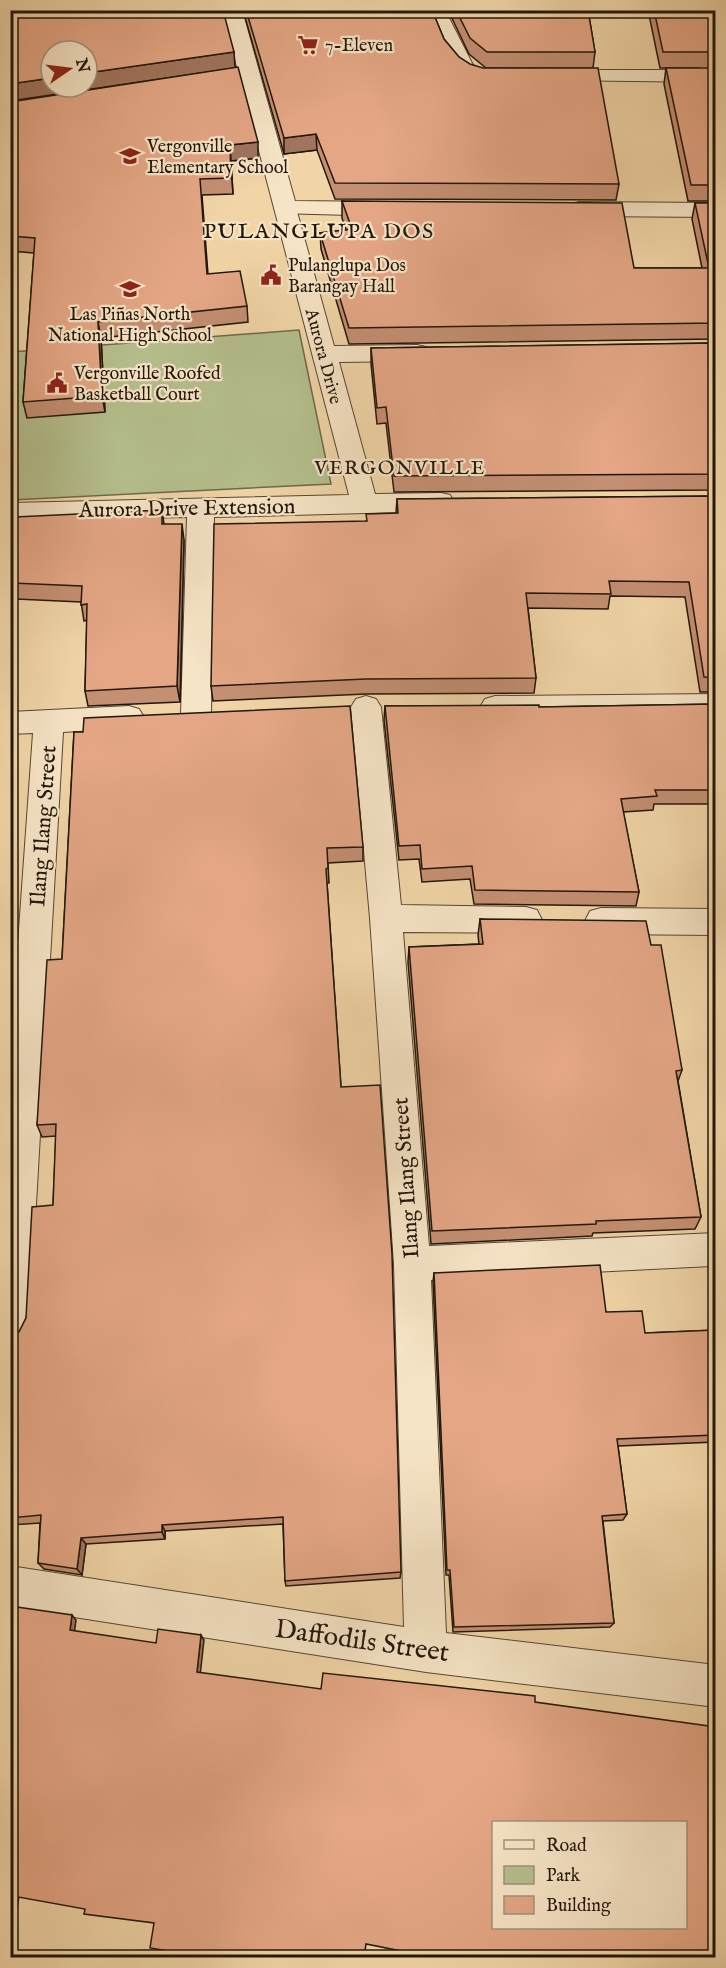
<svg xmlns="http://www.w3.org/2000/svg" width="726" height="1968" viewBox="0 0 726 1968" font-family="'IM FELL English',serif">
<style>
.green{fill:#b4be8c;stroke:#6a6a4c;stroke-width:1.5}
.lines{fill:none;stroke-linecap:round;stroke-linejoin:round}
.minor-casing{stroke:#554633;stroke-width:2}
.tertiary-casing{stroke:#554633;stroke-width:2}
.minor{fill:#f6e4c6;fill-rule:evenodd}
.tertiary{fill:#f6e4c6;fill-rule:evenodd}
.wall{fill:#c48f72;stroke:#21170c;stroke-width:1.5}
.shaded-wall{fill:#a0745d;stroke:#21170c;stroke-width:1.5}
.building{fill:#e4a685;stroke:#21170c;stroke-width:1.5;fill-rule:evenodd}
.labels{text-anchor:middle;stroke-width:4.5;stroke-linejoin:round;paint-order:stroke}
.far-poi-label{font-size:18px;fill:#21170c;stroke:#f6e4c6;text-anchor:start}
.far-street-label{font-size:18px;fill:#21170c;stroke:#f6e4c6}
.far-neighbourhood-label{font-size:20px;letter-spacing:1.5px;fill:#21170c;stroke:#f6e4c6}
.far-quarter-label{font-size:22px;letter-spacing:1.5px;fill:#21170c;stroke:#f6e4c6}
.street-label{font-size:22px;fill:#21170c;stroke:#f6e4c6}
.near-street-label{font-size:27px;fill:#21170c;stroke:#f6e4c6}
</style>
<rect width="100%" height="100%" fill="#f1d5a7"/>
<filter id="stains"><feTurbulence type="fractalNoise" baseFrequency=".00333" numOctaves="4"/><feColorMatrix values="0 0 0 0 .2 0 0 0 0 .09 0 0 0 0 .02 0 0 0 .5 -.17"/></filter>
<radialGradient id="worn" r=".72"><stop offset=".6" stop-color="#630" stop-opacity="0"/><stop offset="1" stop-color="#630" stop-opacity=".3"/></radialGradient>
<polygon class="green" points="299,330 331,484 11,500 11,352"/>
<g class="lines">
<g class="minor-casing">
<g id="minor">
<polygon points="425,10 445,10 473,65 476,68 495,72 499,76 495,80 488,82 463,78 453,68"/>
<polygon points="555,70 716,70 716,82 548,80 544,76 548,72"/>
<polygon points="285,201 293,203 296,208 334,346 417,345 426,347 429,353 426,359 417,361 339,362 375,494 441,493 450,495 454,502 450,509 441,511 214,517 211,714 206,722 196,725 186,722 181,714 187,517 10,521 10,503 349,495 274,208 277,203"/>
<polygon points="716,694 716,716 495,718 485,715 480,707 485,699 495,696"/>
<polygon points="366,696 376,699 381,707 401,905 526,907 537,910 542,920 537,930 526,933 403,932 429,1246 716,1233 716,1265 712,1266 431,1280 446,1633 716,1665 716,1707 426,1672 10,1607 10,1566 404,1627 394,1264 370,918 351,707 356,699"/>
<polygon points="129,706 139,709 144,717 139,725 129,728 63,732 29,1327 23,1340 10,1345 10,1056 33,733 10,734 10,712"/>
<polygon points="601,908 716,909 716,935 601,934 590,931 585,921 590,911"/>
</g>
</g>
<g class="tertiary-casing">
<g id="tertiary">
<polygon points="222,10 242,10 295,201 387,202 395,204 398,209 395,214 387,216 277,213 274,208"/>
<polygon points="579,202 716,203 716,217 579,216 571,214 568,209 571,204"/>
</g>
</g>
<use href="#minor" class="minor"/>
<use href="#tertiary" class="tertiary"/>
</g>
<g class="wall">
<polygon points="10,10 234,52 235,67 258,158 231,161 233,194 202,195 208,274 247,306 248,322 101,338 105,412 27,418 23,402 34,253 10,251 10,102 161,78 10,101"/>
<polygon points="243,10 432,10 444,39 459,57 619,184 616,200 335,199 317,150 284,154"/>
<polygon points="448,10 588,10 595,52 593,68 486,68 469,54"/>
<polygon points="648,10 716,10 716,201 688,201 664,84 666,68 699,68 660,68"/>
<polygon points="342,201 634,268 702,268 692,219 695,203 716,203 716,339 349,344 321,249 320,233 346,230 342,218"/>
<polygon points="716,343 716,490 394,492 386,423 377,424 371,364 371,348"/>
<polygon points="716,496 716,692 700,692 685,597 610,596 608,609 528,608 536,678 534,693 366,694 213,701 211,686 366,521 396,513 397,499"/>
<polygon points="162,510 164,524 184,540 180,702 88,706 85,691 87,620 84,621 81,602 16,599 14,624 10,624 10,521"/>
<polygon points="716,704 716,804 654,804 653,810 623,812 639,892 636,906 474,904 470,879 422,882 419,859 399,860 384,720 385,706 539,707"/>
<polygon points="74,732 363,847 363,861 328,863 329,883 327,883 341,1087 401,1572 400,1578 286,1586 285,1581 283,1524 165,1531 165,1539 86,1544 82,1575 44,1569 38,1563 40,1523 10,1525 10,1335 19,1332 26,1318 53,1205 56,1136 42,1137 37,1125 62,959"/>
<polygon points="480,919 651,945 682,1070 678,1081 701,1217 695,1229 593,1233 592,1236 431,1244 408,962 409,947 479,944 478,935"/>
<polygon points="434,1273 606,1312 645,1333 716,1330 716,1442 618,1446 627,1514 623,1520 603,1521 614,1623 610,1627 453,1632 449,1575 446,1575 433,1282"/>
</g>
<g class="shaded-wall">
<polygon points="234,52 235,68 10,101 10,84 51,78 51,87 87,87 87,73"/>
<polygon points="316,134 317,150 284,154 284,138"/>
<polygon points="258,142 258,158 231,161 233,194 230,145"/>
<polygon points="98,322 101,338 105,412 102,396"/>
<polygon points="182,524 184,540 180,702 177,686"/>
<polygon points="12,583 16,599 14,624 10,610"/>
<polygon points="10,968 13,976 10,1017"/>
<polygon points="162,1525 165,1531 165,1539 162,1532"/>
<polygon points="81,1538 86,1544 82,1575 77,1569"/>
<polygon points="72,1615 76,1620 74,1635 70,1630"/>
<polygon points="201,1635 204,1640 200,1676 197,1672"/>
<polygon points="13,1896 19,1896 17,1909 11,1909"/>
</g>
<g class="building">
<polygon points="10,10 223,10 234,52 87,73 87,51 51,51 51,78 10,84"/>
<polygon points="246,10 432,10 444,39 459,57 470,64 483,68 598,68 619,184 335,183 316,134 284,138"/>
<polygon points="456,10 588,10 595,52 487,52 470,38"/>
<polygon points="654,10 716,10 716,52 663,52"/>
<polygon points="238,67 258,142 230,145 231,178 200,179 207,274 240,271 247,306 98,322 102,396 23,402 35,238 10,236 10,102"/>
<polygon points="666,68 716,68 716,185 691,185"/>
<polygon points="342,201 622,203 634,268 709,268 695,203 716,203 716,323 349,328 320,233 352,229"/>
<polygon points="716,343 716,474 394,476 386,407 377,408 371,348"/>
<polygon points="716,496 716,678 704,677 689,582 609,581 611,594 526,593 536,678 366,679 211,686 214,524 367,521 366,514 398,513 397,499"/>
<polygon points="162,510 162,524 182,524 177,686 85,691 87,604 81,605 82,586 12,583 10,599 10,521 14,521 15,517"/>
<polygon points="716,704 716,790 655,790 657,796 621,799 639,892 475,890 472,866 422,869 420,845 399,846 385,706 539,705 539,707"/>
<polygon points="350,706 363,847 327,848 328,868 326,869 341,1087 380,1085 392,1254 401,1572 285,1581 283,1517 162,1525 162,1532 81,1538 77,1569 38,1563 41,1515 10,1518 10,1335 19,1332 26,1318 32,1207 53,1205 56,1124 37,1125 47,960 62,959 74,732 83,732 84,718"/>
<polygon points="480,919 646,921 651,945 661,945 682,1070 676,1071 701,1217 596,1221 596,1224 432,1231 409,947 483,944"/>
<polygon points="600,1265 606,1312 642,1311 645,1333 716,1330 716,1435 617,1439 627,1514 602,1516 614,1623 454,1627 450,1570 447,1570 434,1273"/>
<path d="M 10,1606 L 72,1615 L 70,1630 L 156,1643 L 158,1629 L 201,1635 L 197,1672 L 321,1689 L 323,1673 L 535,1696 L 535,1702 L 716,1727 L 716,1958 L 436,1958 L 366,1944 L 364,1958 L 256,1958 L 228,1953 L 227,1958 L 212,1958 L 150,1948 L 154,1923 L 84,1914 L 85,1909 L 13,1896 L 10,1909 ZM 494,1822 L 686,1822 L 686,1928 L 494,1928 Z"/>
</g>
<defs>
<g id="supermarket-bare" transform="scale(1.62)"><path d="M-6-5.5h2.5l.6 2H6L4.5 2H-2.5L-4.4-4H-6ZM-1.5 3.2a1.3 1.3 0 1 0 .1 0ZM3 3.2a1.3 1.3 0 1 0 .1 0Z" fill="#8f2418" stroke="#f6e4c6" stroke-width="2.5" paint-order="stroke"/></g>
<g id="school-bare" transform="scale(1.62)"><path d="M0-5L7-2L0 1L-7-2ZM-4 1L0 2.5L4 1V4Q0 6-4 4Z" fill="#8f2418" stroke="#f6e4c6" stroke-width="2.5" paint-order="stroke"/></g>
<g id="civic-bare" transform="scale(1.62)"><path d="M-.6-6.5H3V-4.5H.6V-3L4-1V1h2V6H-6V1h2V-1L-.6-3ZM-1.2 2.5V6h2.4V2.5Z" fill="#8f2418" stroke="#f6e4c6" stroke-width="2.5" paint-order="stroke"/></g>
</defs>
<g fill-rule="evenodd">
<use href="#supermarket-bare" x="308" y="45"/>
<use href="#school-bare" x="130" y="156"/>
<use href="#civic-bare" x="271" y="275"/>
<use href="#school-bare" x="130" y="289"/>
<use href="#civic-bare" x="57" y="383"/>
</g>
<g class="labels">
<g class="far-poi-label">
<text x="325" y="51">7-Eleven</text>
<text x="147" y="152">Vergonville<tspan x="147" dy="21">Elementary School</tspan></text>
<text x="288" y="271">Pulanglupa Dos<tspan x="288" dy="21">Barangay Hall</tspan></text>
<text x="130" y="320" text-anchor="middle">Las Piñas North<tspan x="130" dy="21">National High School</tspan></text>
<text x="74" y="379">Vergonville Roofed<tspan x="74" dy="21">Basketball Court</tspan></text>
</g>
<g class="far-street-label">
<text transform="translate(324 356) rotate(75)" y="6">Aurora Drive</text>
</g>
<g class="far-neighbourhood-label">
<text x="400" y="474">VERGONVILLE</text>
</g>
<g class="far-quarter-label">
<text x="319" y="238">PULANGLUPA DOS</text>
</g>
<g class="street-label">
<text transform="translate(187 507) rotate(-1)" y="8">Aurora Drive Extension</text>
<text transform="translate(42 826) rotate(-86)" y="8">Ilang Ilang Street</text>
<text transform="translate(405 1178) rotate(-94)" y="8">Ilang Ilang Street</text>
</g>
<g class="near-street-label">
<text transform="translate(362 1640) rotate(8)" y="9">Daffodils Street</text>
</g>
</g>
<rect width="726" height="1968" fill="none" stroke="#f1d5a7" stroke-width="36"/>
<rect x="12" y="12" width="702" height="1944" fill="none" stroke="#21170c" stroke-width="3"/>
<rect x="18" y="18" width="690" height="1932" fill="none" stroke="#21170c" stroke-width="1.5"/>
<rect x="492" y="1821" width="195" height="108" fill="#f6e4c6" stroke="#a1927c" stroke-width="1.5"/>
<rect x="504" y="1840" width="30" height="9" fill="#f6e4c6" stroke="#a1927c" stroke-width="1.5"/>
<text x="546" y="1851" font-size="18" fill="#21170c">Road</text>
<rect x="504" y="1866" width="30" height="18" fill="#b4be8c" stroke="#a1927c" stroke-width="1.5"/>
<text x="546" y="1881" font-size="18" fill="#21170c">Park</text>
<rect x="504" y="1896" width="30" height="18" fill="#e4a685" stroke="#a1927c" stroke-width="1.5"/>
<text x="546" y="1911" font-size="18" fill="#21170c">Building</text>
<g transform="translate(69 69) rotate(76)"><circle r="28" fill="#f6e4c6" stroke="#a1927c" stroke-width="1.5"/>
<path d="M0-4.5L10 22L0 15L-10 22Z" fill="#8f2418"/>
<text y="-9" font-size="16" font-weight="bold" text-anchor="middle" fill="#21170c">N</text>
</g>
<rect width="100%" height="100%" filter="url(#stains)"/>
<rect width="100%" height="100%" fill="url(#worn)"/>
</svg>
